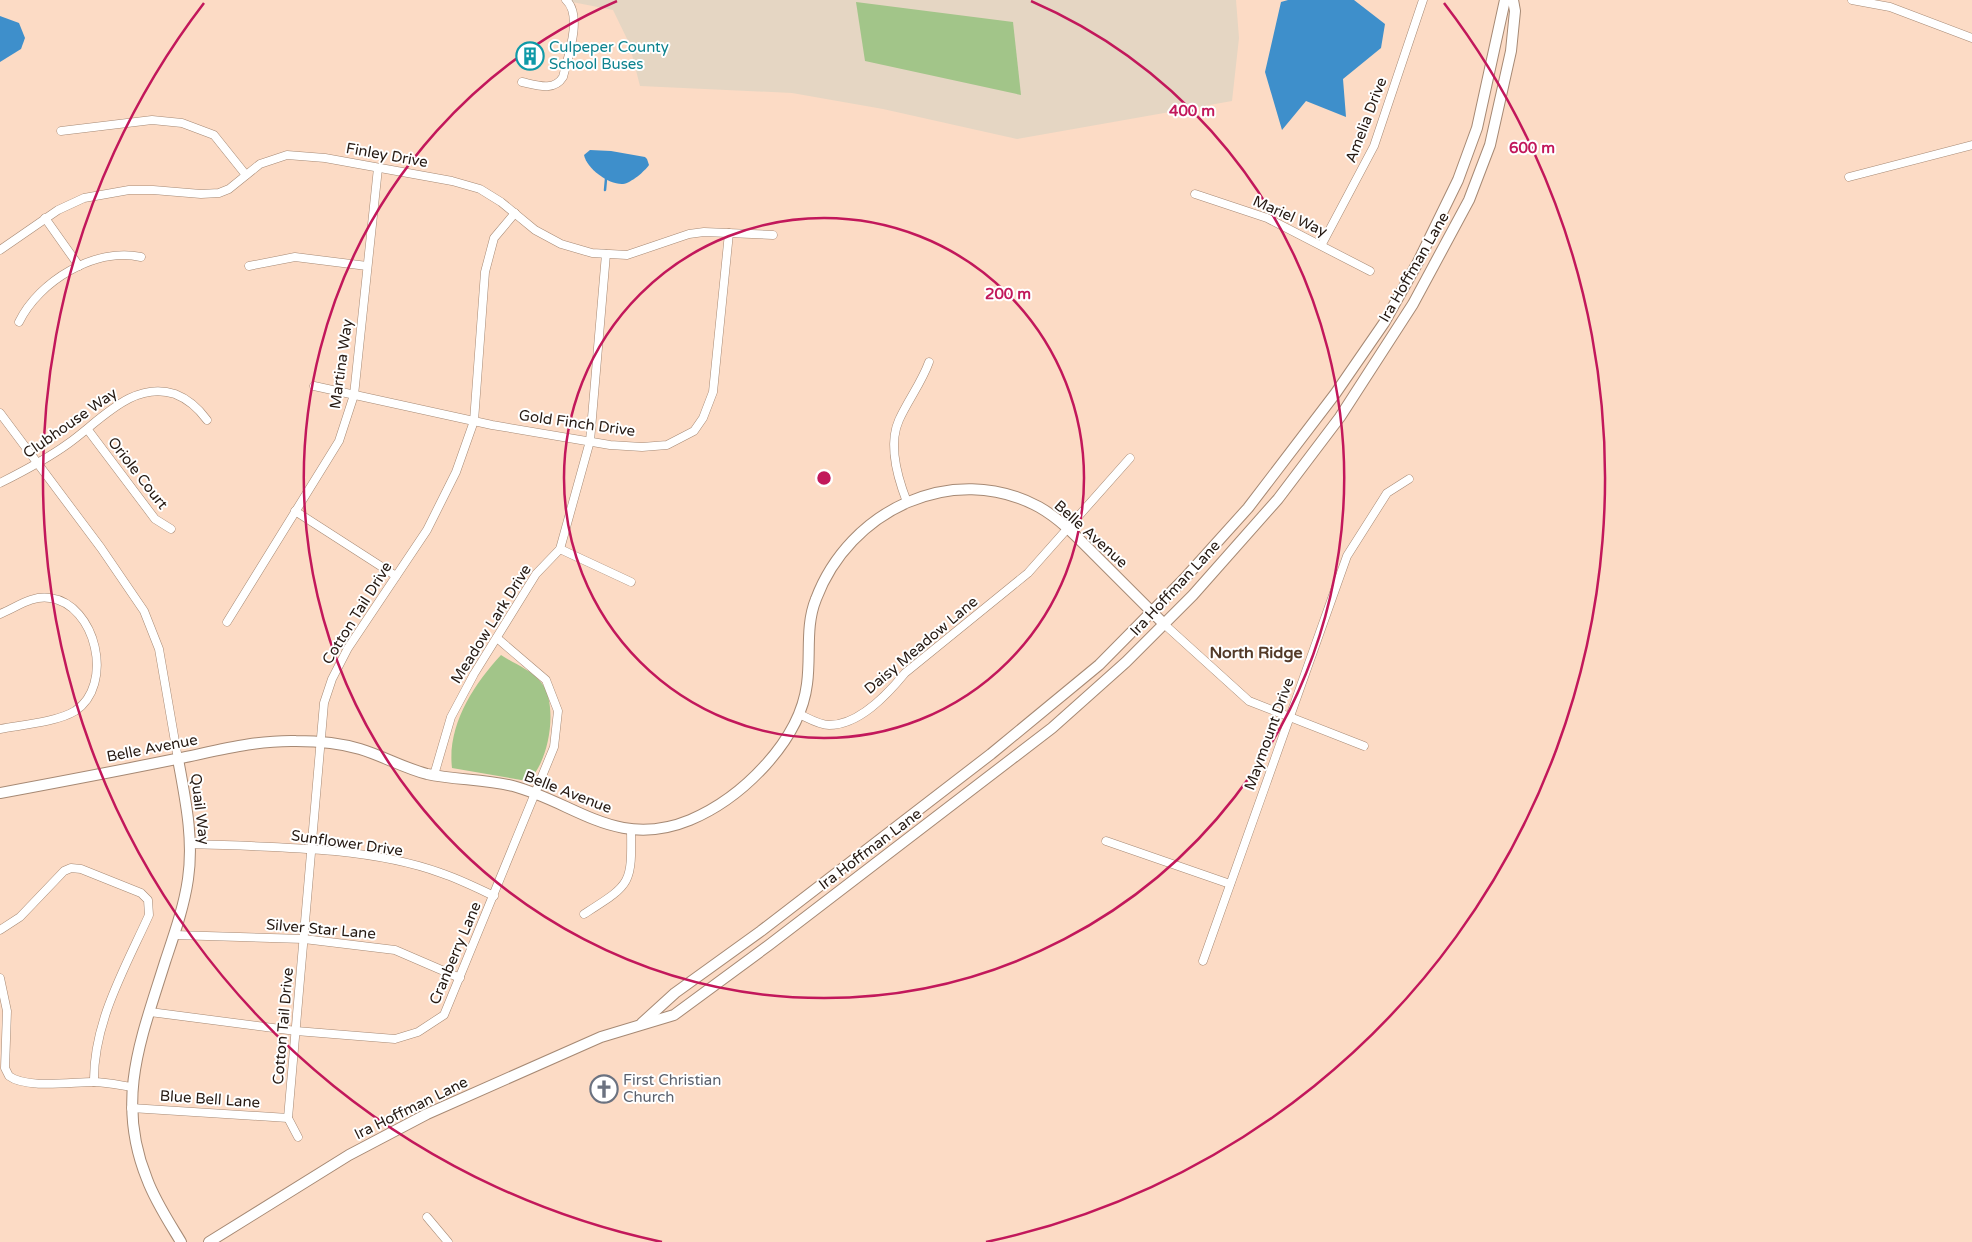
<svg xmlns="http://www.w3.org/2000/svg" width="1972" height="1242" viewBox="0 0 1972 1242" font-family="'Varela Round',sans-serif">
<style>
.education{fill:#e5d6c3}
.green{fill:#a2c589}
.water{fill:#3e8fcb}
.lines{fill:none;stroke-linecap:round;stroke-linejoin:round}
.stream{stroke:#3e8fcb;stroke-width:2.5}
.street-casing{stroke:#a68974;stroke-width:9}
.secondary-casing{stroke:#a68974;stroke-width:12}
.street{stroke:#fff;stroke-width:8}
.secondary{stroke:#fff;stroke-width:10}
.ring{fill:none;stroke:#c2185b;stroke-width:2.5}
.labels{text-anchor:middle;stroke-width:4;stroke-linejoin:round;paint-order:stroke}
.culture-label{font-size:15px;fill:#0d838f;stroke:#fff;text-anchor:start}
.street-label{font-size:15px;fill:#251912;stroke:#fff}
.worship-label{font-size:15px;fill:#5b616d;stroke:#fff;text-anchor:start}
.neighbourhood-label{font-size:16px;font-weight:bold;fill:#533a28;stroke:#fff}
.centre{fill:#c2185b;stroke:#fff;stroke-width:2.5}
.ring-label{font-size:15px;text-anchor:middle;font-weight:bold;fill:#c2185b;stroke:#fff;stroke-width:4;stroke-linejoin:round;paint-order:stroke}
</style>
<rect width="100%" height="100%" fill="#fcdbc5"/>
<polygon class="education" points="562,0 1236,0 1239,38 1232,101 1017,139 883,109 792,93 640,86 629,43 613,10"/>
<g class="green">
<polygon points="856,2 1013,22 1021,95 865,61"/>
<path d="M 501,655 C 513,663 531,670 540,681 C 560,702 549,766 527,781 L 452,768 C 447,726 473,685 501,655 Z"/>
</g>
<g class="water">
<polygon points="1288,0 1354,0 1385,24 1381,48 1343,79 1346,117 1306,101 1282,130 1265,72 1281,2"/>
<polygon points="0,16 19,23 25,38 21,49 0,62"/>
<path d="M 590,150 L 611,151 L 645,157 L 647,159 L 649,165 C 645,171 631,183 623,184 C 609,185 587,169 584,155 Z"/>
</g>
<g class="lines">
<polyline class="stream" points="605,190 606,179"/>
<g class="street-casing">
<g id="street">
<polyline points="1852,0 1890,7 1972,38"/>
<path d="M 522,82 C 536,85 554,92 563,77 C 568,57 583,15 566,0"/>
<polyline points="61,131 152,120 182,123 214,135 246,175"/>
<polyline points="1849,177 1972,145"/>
<polyline points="1195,194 1267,218 1370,271"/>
<polyline points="45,218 79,266"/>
<polyline points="1322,244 1374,146 1423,0"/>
<polyline points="0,250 58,210 84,198 129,190 153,190 201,194 219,193 229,189 260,164 287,155 325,158 452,181 480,189 501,202 535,230 561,244 592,253 627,255 689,234 704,232 773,235"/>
<polyline points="249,266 295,257 367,266"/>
<path d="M 19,322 C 39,281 95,247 141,257"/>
<polyline points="314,386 492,425 610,445 642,447 667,445 694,431 703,418 713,392 729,233"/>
<polyline points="0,413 101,548 144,611 159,649 178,759"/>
<polyline points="88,430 155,519 171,529"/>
<path d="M 0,483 C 24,471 47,459 69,443 C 100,421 133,380 175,394 C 188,399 199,409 207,420"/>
<path d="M 907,502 C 898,479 888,444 899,420 C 908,400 922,382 929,362"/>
<polyline points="295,511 396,576"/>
<polyline points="560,549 631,582"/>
<path d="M 0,614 C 17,607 32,595 50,598 C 96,604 115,685 75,711 C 57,722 21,725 0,729"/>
<polyline points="227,622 339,441 354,395 378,168"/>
<polyline points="1164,624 1249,701 1364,746"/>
<path d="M 799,714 C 808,718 819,725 829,725 C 859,725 887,695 905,673 L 1028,573 L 1130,458"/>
<polyline points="434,775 451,717 474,674 536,574 560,549 590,441 606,254"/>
<polyline points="1106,841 1230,884"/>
<path d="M 190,844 C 268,847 367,846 441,873 C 459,879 477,888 494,896"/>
<path d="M 584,914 C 631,884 632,885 631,829"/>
<path d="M 0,930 L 20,917 L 64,871 L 71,868 L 81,869 L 141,893 L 148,900 L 149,915 C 125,968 93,1023 94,1082"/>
<polyline points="174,935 304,939 395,950 460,978"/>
<polyline points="1203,961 1347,556 1387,493 1409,479"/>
<path d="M 0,978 L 7,1011 L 5,1068 L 9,1076 C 26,1089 72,1082 93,1082 C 106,1082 119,1085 131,1087"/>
<polyline points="150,1012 296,1031 395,1039 418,1032 444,1015 554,747 558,711 546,680 497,638"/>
<polyline points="131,1108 288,1118"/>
<polyline points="298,1137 288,1118 324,703 332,679 348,648 427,530 456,472 474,421 485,272 494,238 515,213"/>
<polyline points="427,1217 448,1242"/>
</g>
</g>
<g class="secondary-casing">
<g id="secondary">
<path d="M 178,759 C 185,798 194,838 188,879 C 184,907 174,935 165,962 C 141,1039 115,1100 147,1179 C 155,1201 169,1222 181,1242"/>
<path d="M 0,793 C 59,782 117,771 176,759 C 216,751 255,740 296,741 C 318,741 340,743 360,749 C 383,756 404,768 427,774 C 455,780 485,779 513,786 C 576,803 617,850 690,820 C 742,798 800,741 807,684 C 811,655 805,626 816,599 C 849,511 952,460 1039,507 C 1062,520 1080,540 1098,558 C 1120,580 1142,602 1164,624"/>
<polyline points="642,1023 675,993 761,931 991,754 1099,665 1184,579 1248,508 1335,394 1384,323 1418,262 1458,180 1477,128 1505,0"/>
<polyline points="209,1242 349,1155 427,1114 601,1037 674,1015 769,945 1052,728 1126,662 1193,595 1278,499 1340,417 1413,304 1469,200 1490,145 1511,51 1515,11 1513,0"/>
</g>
</g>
<use href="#street" class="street"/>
<use href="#secondary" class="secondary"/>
</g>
<g class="ring">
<circle cx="824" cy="478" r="260"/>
<path d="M1031 1A520 520 0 1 1 617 1"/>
<path d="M662 1242A781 781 0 0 1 204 3M1444 3A781 781 0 0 1 986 1242"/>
</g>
<defs>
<g id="building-ring" transform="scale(1.4375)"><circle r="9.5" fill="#fff" stroke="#0f9aa8" stroke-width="1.5"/><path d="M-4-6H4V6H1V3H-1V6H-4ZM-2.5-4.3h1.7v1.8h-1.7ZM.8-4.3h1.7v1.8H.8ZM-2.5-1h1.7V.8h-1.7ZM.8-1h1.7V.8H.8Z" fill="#0f9aa8"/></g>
<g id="church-ring" transform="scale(1.4375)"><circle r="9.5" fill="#fff" stroke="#6b7280" stroke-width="1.5"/><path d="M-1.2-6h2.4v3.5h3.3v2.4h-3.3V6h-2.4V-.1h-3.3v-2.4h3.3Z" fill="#6b7280"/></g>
</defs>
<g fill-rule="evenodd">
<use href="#building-ring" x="530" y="56"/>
<use href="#church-ring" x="604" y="1089"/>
</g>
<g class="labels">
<g class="culture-label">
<text x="549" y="52">Culpeper County<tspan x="549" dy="17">School Buses</tspan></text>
</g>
<g class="street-label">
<text transform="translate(1366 120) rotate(-69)" y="5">Amelia Drive</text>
<text transform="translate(387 155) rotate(10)" y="5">Finley Drive</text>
<text transform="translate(1290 216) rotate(24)" y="5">Mariel Way</text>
<text transform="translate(1414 267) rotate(-60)" y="5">Ira Hoffman Lane</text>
<text transform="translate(341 364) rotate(-82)" y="5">Martina Way</text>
<text transform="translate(70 423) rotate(-35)" y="5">Clubhouse Way</text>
<text transform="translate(577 423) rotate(8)" y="5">Gold Finch Drive</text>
<text transform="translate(138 473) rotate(52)" y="5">Oriole Court</text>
<text transform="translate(1091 534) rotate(42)" y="5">Belle Avenue</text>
<text transform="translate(1175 588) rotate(-47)" y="5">Ira Hoffman Lane</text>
<text transform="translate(357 613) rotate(-58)" y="5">Cotton Tail Drive</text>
<text transform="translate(491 624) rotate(-58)" y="5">Meadow Lark Drive</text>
<text transform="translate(921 645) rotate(-40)" y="5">Daisy Meadow Lane</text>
<text transform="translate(1269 734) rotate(-70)" y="5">Maymount Drive</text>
<text transform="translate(152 748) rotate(-11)" y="5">Belle Avenue</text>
<text transform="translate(568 792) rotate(21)" y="5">Belle Avenue</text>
<text transform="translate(200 809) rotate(83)" y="5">Quail Way</text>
<text transform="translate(347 843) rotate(8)" y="5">Sunflower Drive</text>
<text transform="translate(870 849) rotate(-37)" y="5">Ira Hoffman Lane</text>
<text transform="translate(321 929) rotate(5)" y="5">Silver Star Lane</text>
<text transform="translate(455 953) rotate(-67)" y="5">Cranberry Lane</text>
<text transform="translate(283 1026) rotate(-85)" y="5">Cotton Tail Drive</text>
<text transform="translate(210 1099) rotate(4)" y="5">Blue Bell Lane</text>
<text transform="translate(411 1108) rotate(-26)" y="5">Ira Hoffman Lane</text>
</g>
<g class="worship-label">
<text x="623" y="1085">First Christian<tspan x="623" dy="17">Church</tspan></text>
</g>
<g class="neighbourhood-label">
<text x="1256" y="658">North Ridge</text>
</g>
</g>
<circle cx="824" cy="478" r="8" class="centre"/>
<g class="ring-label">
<text x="1192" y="116">400 m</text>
<text x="1532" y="153">600 m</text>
<text x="1008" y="299">200 m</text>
</g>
</svg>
